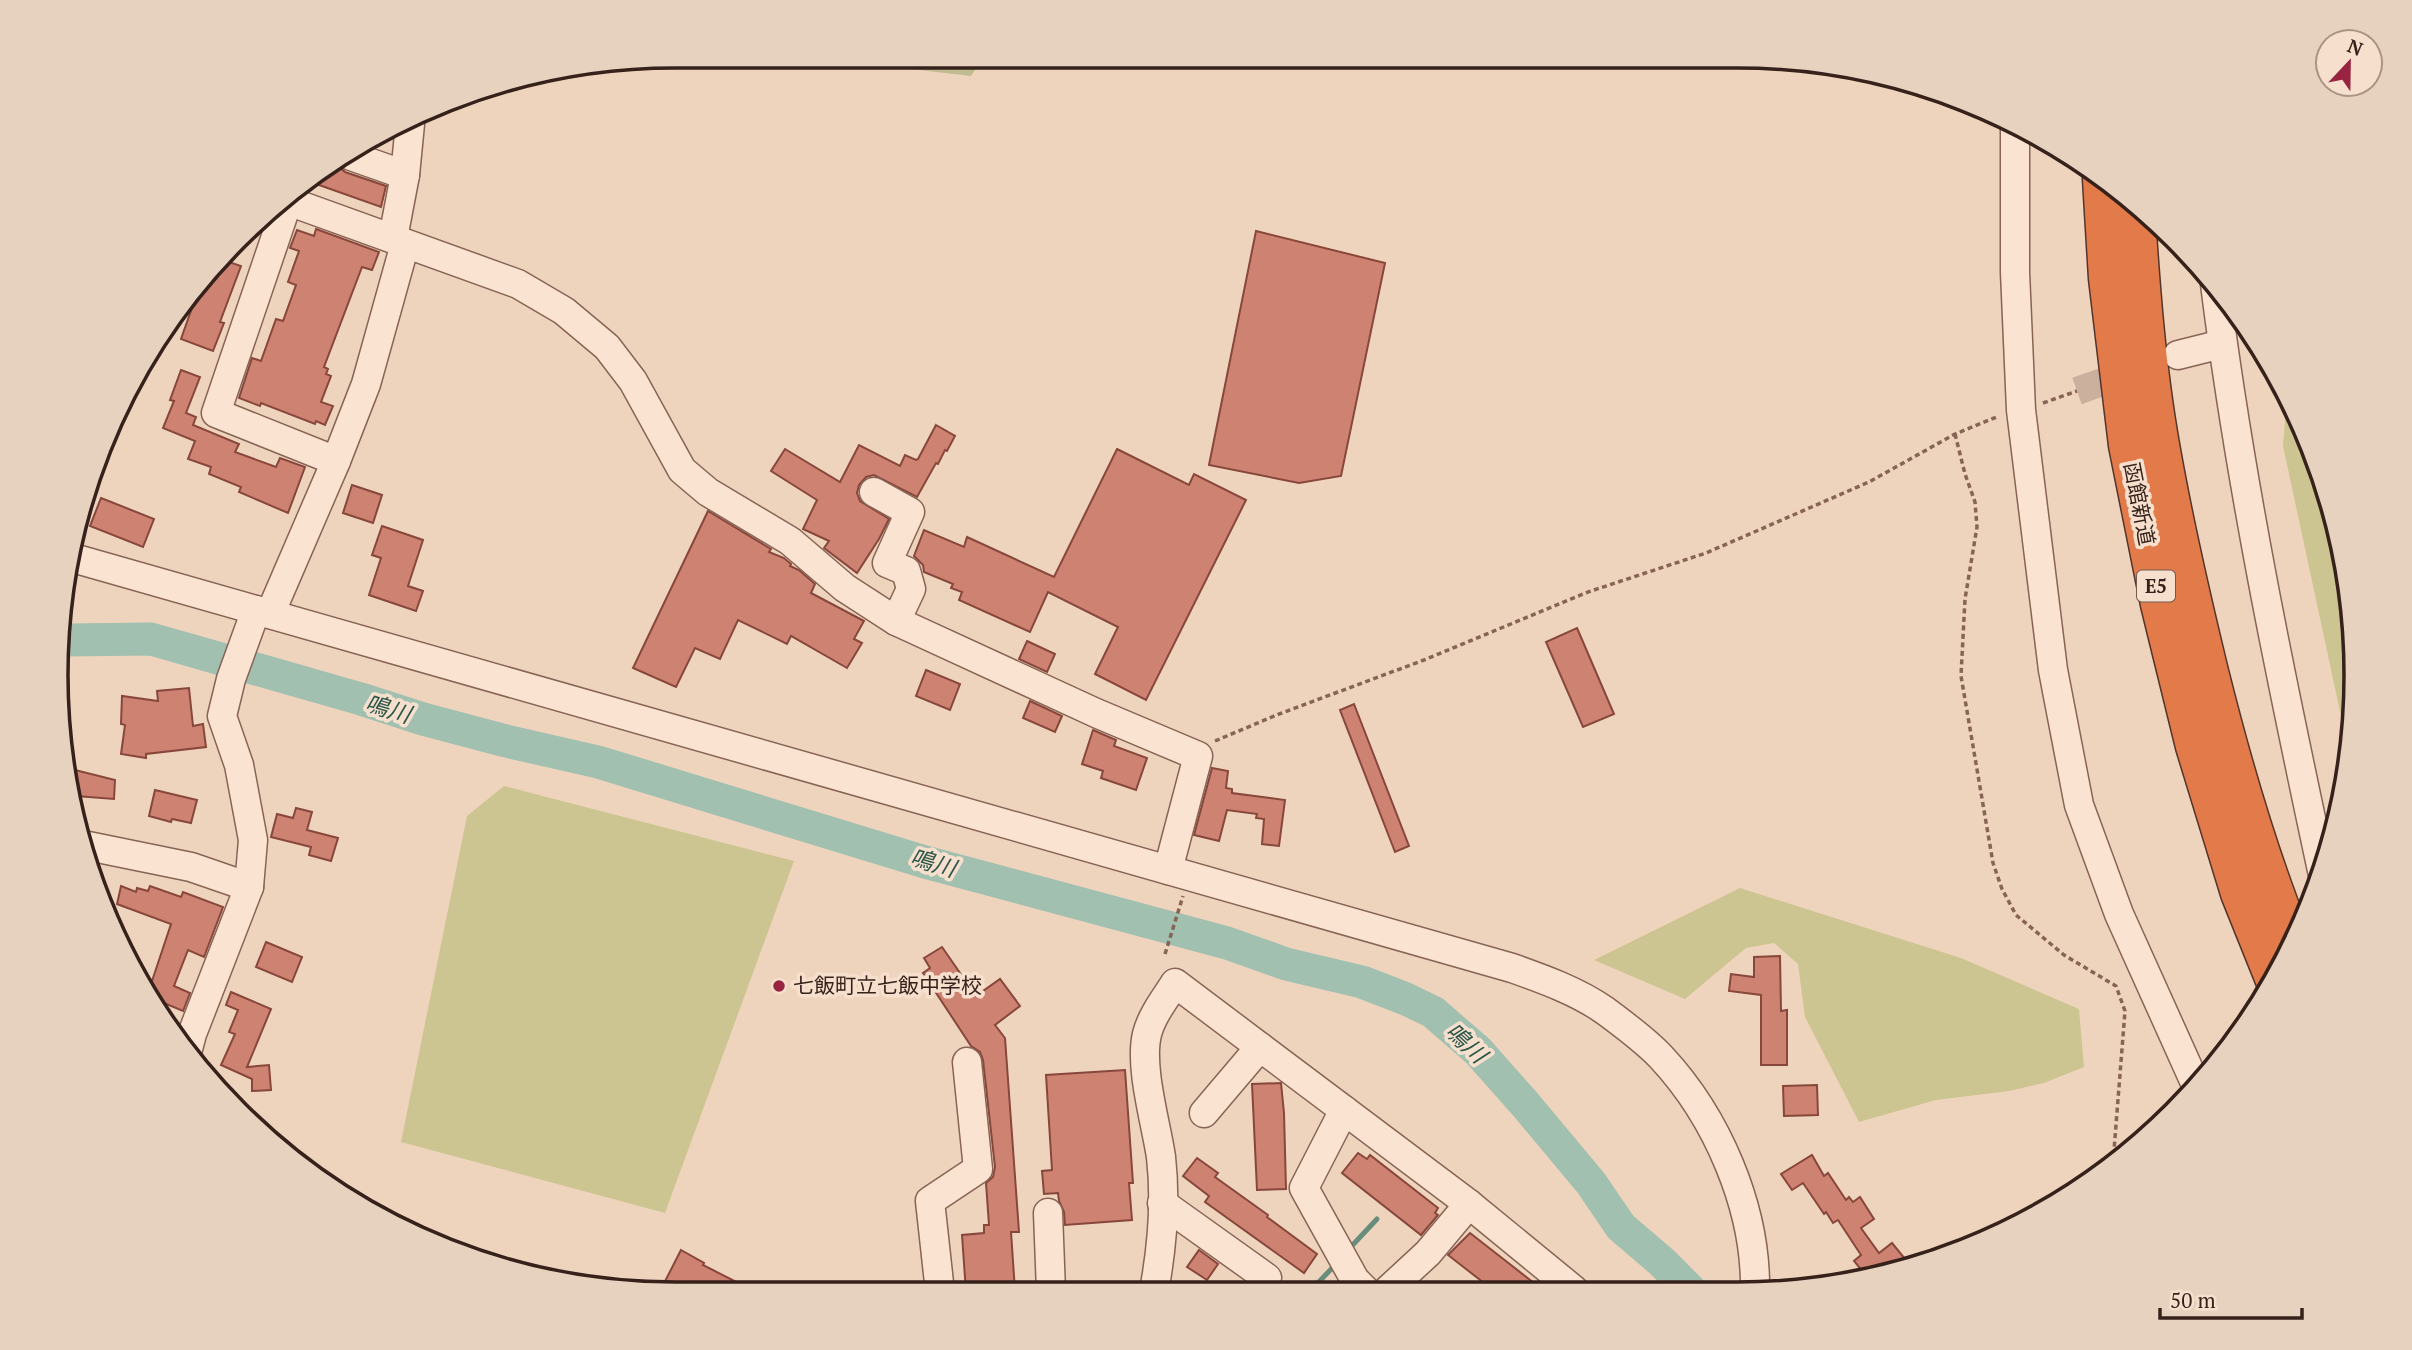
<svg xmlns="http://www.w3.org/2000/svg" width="2412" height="1350" viewBox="0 0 2412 1350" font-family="'PT Serif','Noto Sans JP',serif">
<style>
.green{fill:#cdc591}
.cemetery{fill:#c1bb91}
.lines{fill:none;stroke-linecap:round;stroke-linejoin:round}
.stream{stroke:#688e7b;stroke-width:5}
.river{stroke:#a1c0af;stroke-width:33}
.building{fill:#ce8272;stroke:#87473b;stroke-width:2}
.minor-tunnel{stroke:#cab09d;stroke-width:28;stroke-dasharray:28 14;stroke-linecap:butt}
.minor-casing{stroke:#876456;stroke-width:31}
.highway-casing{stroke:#54342b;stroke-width:41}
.path{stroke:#876456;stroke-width:3.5;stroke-dasharray:5 3.5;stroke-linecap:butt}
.minor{stroke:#fae3d0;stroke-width:28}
.highway{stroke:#e27a4a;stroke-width:38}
.poi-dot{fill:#982441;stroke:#f6e0cd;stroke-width:2.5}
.labels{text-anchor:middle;stroke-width:7;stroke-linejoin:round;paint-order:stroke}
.shield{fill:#f6e0cd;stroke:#705b50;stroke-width:2}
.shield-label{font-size:19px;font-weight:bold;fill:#36221b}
.street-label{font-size:21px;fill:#36221b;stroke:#f6e0cd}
.poi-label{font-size:21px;fill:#36221b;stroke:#f6e0cd;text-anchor:start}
.water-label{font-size:23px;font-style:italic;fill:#2a5649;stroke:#f6e0cd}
.rim{fill:none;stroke:#36221b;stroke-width:3.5}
</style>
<rect width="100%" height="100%" fill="#efd4bd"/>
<g class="green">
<polygon points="2287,393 2292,402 2335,515 2355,635 2350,758 2283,446"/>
<polygon points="504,786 794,861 665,1213 401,1142 467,816"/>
<polygon points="1740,888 1961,958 2079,1009 2084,1067 2044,1083 2009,1091 1936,1100 1859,1122 1805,1017 1798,964 1774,943 1746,948 1685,999 1594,960"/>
</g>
<polygon class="cemetery" points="798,56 984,56 971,76"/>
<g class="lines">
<g class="stream">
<polyline points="1348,1250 1377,1219"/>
<polyline points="1311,1290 1337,1263"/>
</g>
<polyline class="river" points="65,640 151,639 361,699 423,719 506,741 598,762 925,862 1227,943 1286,964 1362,982 1406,999 1433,1012 1478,1051 1525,1104 1591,1183 1621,1227 1662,1262 1689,1289"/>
</g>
<g class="building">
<polygon points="336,164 345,172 386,186 381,207 305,180"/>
<polygon points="316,229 379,252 372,270 362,267 324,367 328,369 326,374 331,376 321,402 333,406 325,425 316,421 315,424 261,403 260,406 239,398 252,358 261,361 276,319 283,321 296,285 288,282 299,251 290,248 297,230 314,236"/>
<polygon points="1256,231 1385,263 1341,476 1299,483 1209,465"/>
<polygon points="226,261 241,266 220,322 224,323 213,351 181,339 198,291"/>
<polygon points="181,370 200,377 186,413 196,417 193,425 239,444 235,452 276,467 280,458 305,467 288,513 239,492 241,487 209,474 211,467 188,459 195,441 163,428 174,401 170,400"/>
<polygon points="936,425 955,436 947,451 945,450 938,464 936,463 917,497 874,475 866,477 859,485 857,493 860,501 889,519 879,539 857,573 824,548 829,541 803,529 817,500 771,471 785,449 840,482 859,445 900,466 905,455 916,460 918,459"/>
<polygon points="1117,449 1189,485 1194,474 1246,500 1146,700 1095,674 1118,627 1048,592 1030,632 959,600 962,592 951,588 953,584 924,572 923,565 914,556 924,530 964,547 967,537 1054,577"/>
<polygon points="352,485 382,495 373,523 343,513"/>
<polygon points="101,498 154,519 143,547 90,526"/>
<polygon points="708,511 771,549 769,552 784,558 791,564 790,566 799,570 815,584 811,593 864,621 854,639 862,643 847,668 791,636 787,644 738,620 720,659 695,648 676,687 633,668"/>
<polygon points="382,526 423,540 408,586 423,591 416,611 369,595 381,558 372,555"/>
<polygon points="1577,628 1614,714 1583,727 1546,642"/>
<polygon points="1027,641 1055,654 1047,672 1019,659"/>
<polygon points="926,670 960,684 950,710 916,696"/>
<polygon points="189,688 193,726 203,724 206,747 146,754 146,758 121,754 125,725 121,724 122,696 158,701 157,691"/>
<polygon points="1030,701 1062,716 1055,732 1023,718"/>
<polygon points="1354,704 1409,846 1395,852 1340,710"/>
<polygon points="1093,730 1116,740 1114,746 1147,758 1136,790 1101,778 1103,771 1082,764"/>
<polygon points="1212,768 1228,771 1226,788 1232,789 1232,793 1285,800 1279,846 1262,844 1264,819 1256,818 1257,814 1227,810 1219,841 1194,835"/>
<polygon points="75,770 115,780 114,799 76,796 74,785"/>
<polygon points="155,790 197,800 191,823 172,819 171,822 149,816"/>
<polygon points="296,808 312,812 307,830 338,838 331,861 309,855 311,847 271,837 277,814 293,818"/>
<polygon points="121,886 136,892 137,888 148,891 150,886 181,897 183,892 223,907 204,957 188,950 174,986 190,993 183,1011 159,1001 150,987 171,924 117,904"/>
<polygon points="266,942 302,957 292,982 256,967"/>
<polygon points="942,947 976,996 1000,979 1020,1006 995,1025 1005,1038 1019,1232 1011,1232 1015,1291 966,1292 962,1235 984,1233 984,1225 989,1225 986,1183 993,1177 995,1167 983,1060 980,1052 971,1046 923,973 930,968 924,958"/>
<polygon points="1780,956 1781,1011 1787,1010 1787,1065 1761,1065 1761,995 1729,991 1731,974 1754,977 1754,957"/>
<polygon points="231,992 271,1009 247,1067 269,1065 271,1090 252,1091 252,1079 221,1065 235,1034 229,1032 238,1010 226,1005"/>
<polygon points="1125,1070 1133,1183 1129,1183 1132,1220 1065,1225 1064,1212 1059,1201 1058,1193 1044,1194 1042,1171 1052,1170 1046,1075"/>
<polygon points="1281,1083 1284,1113 1286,1189 1257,1190 1252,1084"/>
<polygon points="1817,1085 1818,1115 1784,1116 1783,1086"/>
<polygon points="1358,1153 1367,1159 1370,1155 1438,1208 1435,1213 1438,1215 1421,1235 1342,1173"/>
<polygon points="1812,1155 1824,1176 1828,1173 1846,1200 1849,1197 1853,1202 1860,1197 1874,1219 1861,1228 1879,1253 1892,1243 1906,1260 1890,1272 1867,1277 1854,1261 1861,1255 1838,1220 1833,1223 1826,1212 1824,1214 1803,1183 1792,1190 1781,1174"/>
<polygon points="1197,1158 1218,1173 1215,1177 1268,1215 1267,1217 1317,1254 1304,1273 1205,1202 1209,1196 1183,1176"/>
<polygon points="1470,1233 1502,1258 1543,1290 1493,1290 1448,1255"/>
<polygon points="681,1250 704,1263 703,1265 756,1292 712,1292 694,1282 689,1293 659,1293"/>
<polygon points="1199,1250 1218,1264 1207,1280 1187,1267"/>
</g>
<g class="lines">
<polyline class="minor-tunnel" points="2077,391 2136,370"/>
<g class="minor-casing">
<g id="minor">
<polyline points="2015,126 2015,272 2021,410 2053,670 2079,805 2119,914 2196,1085"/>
<polyline points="351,156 405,175"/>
<polyline points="393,238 405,175 410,124"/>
<path d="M 2215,284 C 2240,483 2281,679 2323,875"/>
<polyline points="2178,355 2222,344"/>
<polyline points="336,461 216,413 288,201 518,284 564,311 607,347 633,381 682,470 708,492 790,541 845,588 896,621 1096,713 1198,756 1168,870"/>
<polyline points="874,492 910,512 887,563 906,571 911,589 896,621"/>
<path d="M 73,558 L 1512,968 C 1543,979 1577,991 1604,1010 C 1623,1024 1645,1040 1661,1057 C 1717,1117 1756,1207 1755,1289"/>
<polyline points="270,614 336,461 366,384 405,244"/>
<polyline points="88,846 191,867 249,887"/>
<polyline points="188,1049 192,1034 249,887 253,840 239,765 222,716 231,679 256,610"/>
<polyline points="1344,1110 1304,1188 1355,1280 1365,1290"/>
<polyline points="1204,1113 1260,1047"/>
<polyline points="1162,1203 1267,1278"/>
<polyline points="1048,1213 1051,1291"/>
<polyline points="1388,1290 1428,1253 1469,1204"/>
<path d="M 1154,1291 C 1162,1248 1166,1201 1161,1157 C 1156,1123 1139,1067 1147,1034 C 1152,1015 1165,999 1175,983 L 1469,1204 L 1574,1290"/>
<polyline points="940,1292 930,1201 978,1169 967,1062"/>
</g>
</g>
<g class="highway-casing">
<g id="highway">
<polyline points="2102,179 2108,278 2128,445 2160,604 2195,746 2240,893 2275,980"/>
<path d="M 2135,202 C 2140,282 2146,366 2160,445 C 2173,520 2190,594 2208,668 C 2231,761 2257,852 2293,941"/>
</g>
</g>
<g class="path">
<polyline points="2252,336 2259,361 2291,399"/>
<polyline points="2043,403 2077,391"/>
<polyline points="1955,434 1965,474 1975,502 1977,527 1965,599 1961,676 1993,863 2002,889 2016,915 2064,955 2116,986 2125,1011 2113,1163"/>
<polyline points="1215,741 1279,714 1424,660 1588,592 1706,553 1869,482 1955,434 1999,416"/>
<polyline points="1165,954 1183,896"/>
</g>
<use href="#minor" class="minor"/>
<use href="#highway" class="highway"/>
</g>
<circle class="poi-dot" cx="779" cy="986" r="7"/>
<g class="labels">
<rect class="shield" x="2137" y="570.5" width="38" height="31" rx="5"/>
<g class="shield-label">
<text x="2156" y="593">E5</text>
</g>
<g class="street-label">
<text transform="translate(2139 504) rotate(79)" y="7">函館新道</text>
</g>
<g class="poi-label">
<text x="793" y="993">七飯町立七飯中学校</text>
</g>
<g class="water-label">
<text transform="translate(388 709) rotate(16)" y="8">鳴川</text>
<text transform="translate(933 863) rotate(16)" y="8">鳴川</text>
<text transform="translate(1466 1043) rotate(43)" y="8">鳴川</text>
</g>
</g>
<path d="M0 0H2412V1350H0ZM675 68H1737A607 607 0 0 1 2344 675V675A607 607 0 0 1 1737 1282H675A607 607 0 0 1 68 675V675A607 607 0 0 1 675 68Z" fill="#e7d1bf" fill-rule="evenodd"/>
<path class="rim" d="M675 68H1737A607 607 0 0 1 2344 675V675A607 607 0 0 1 1737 1282H675A607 607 0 0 1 68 675V675A607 607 0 0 1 675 68Z"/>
<g transform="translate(2349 63) rotate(22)"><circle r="33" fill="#f6e0cd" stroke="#a99486" stroke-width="2"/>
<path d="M0-5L12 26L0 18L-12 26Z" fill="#982441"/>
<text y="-10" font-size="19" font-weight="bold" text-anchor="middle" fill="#36221b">N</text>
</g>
<path d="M2160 1308v10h142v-10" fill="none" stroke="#36221b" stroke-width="3.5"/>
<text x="2170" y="1308" font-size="21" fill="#36221b" stroke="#f6e0cd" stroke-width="5" paint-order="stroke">50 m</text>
</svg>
